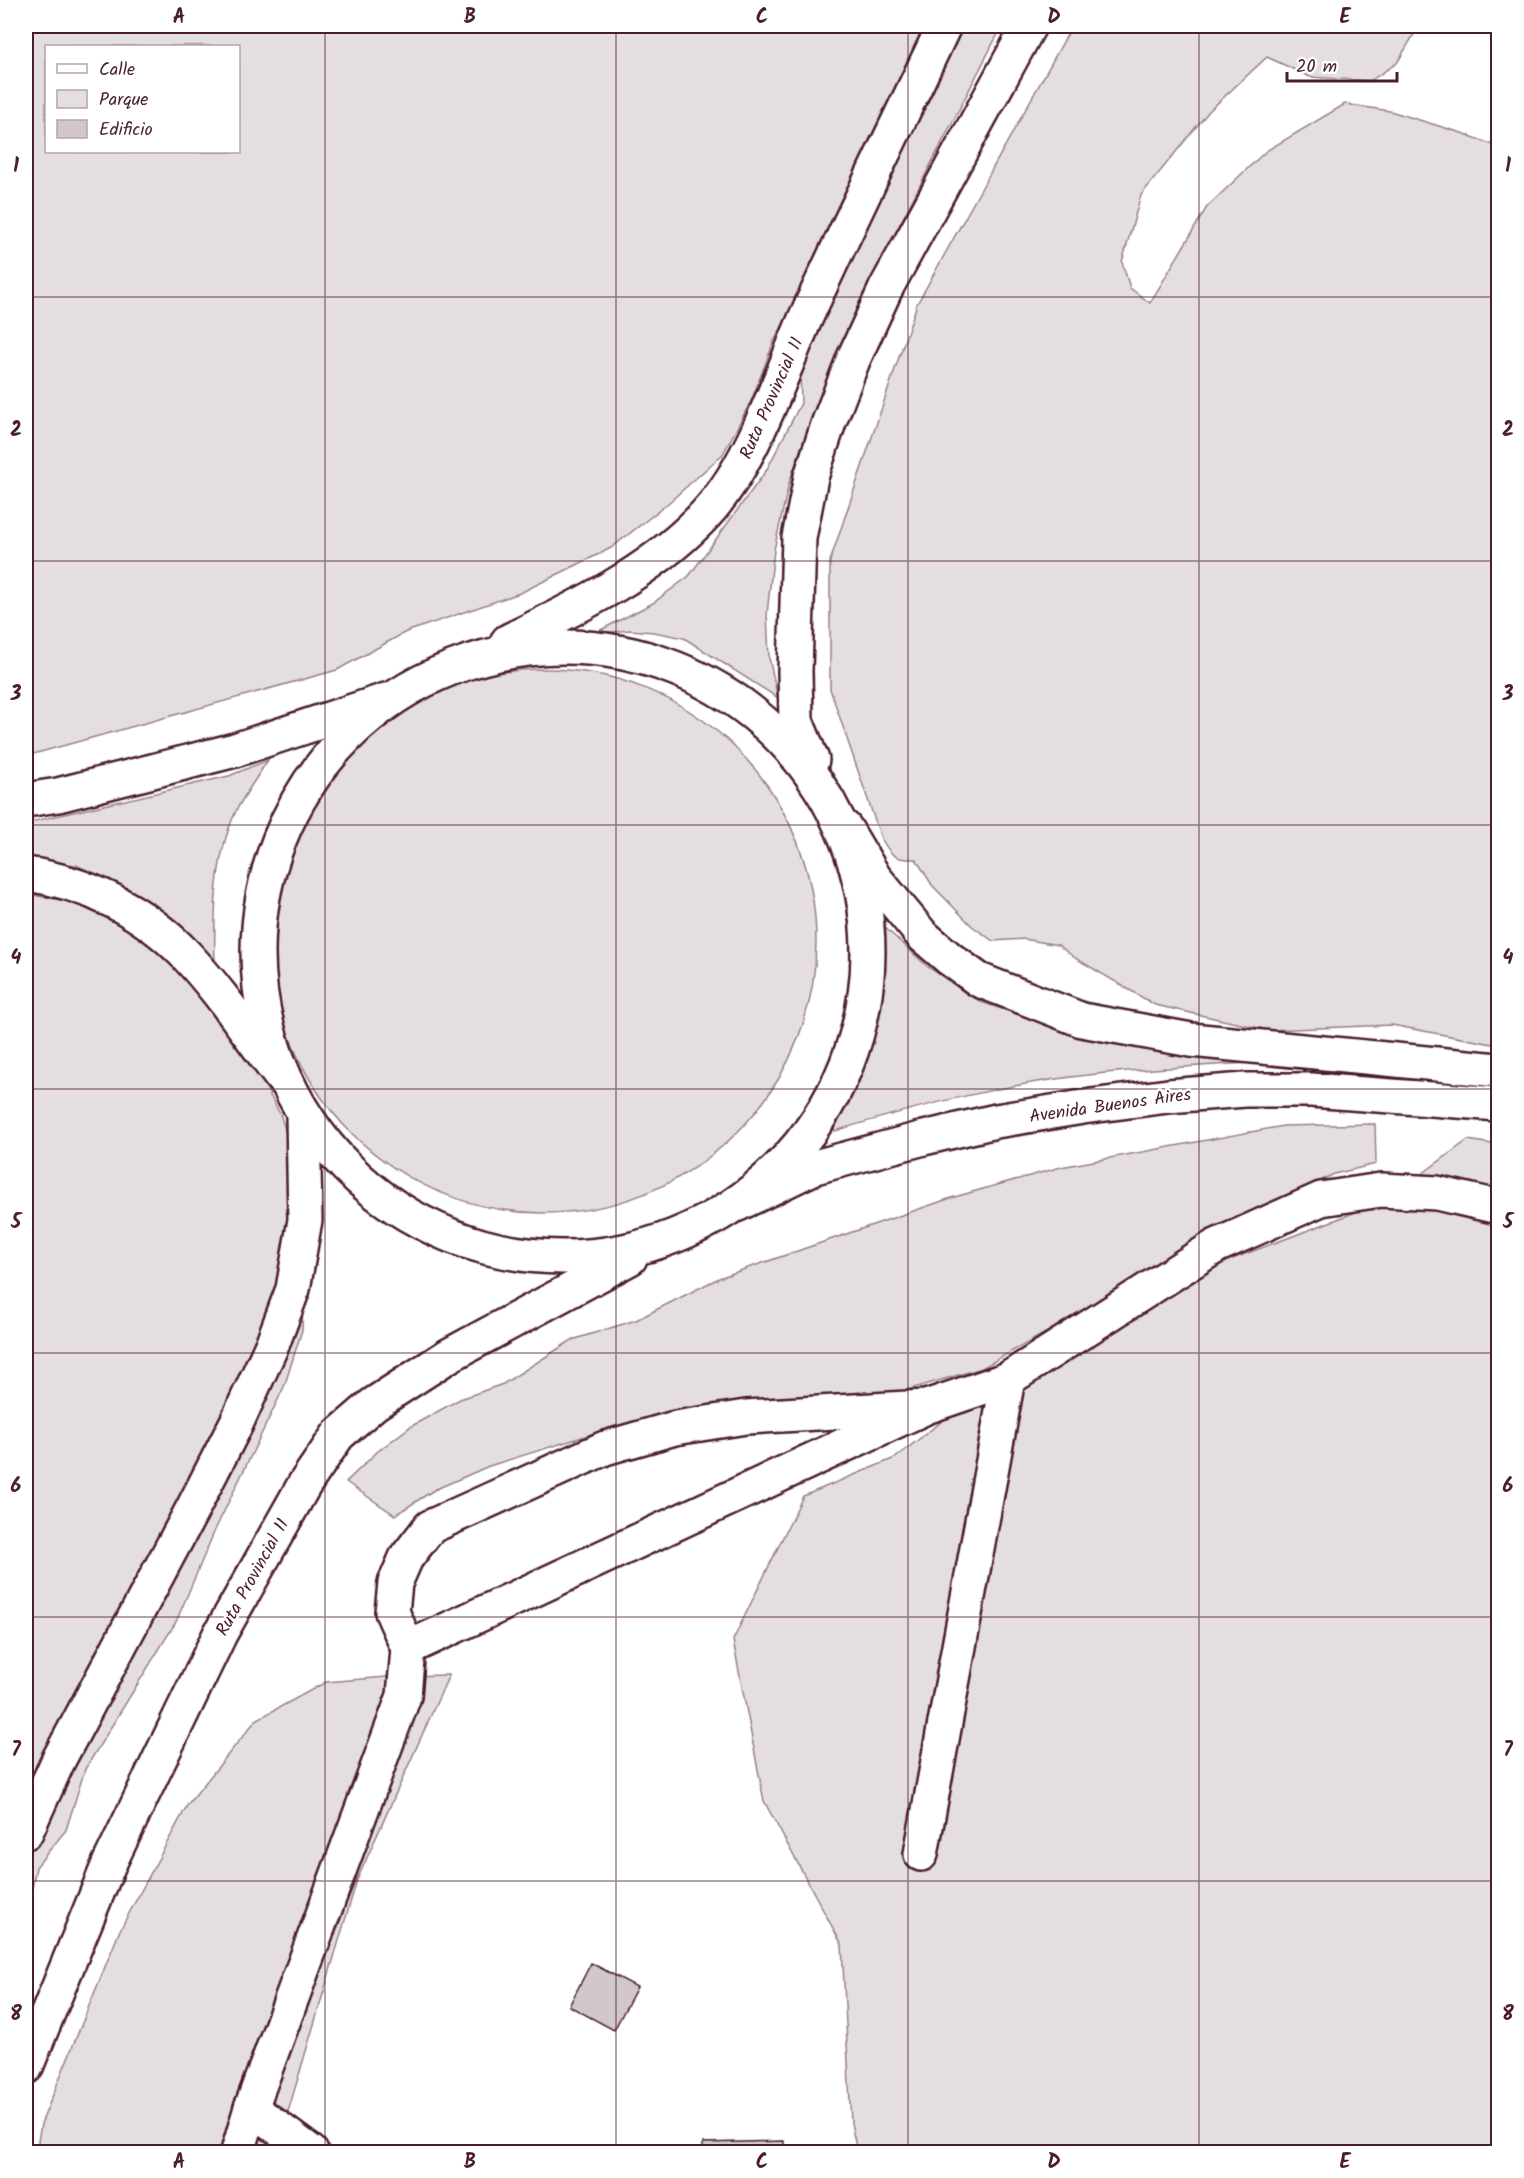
<svg xmlns="http://www.w3.org/2000/svg" width="1524" height="2178" viewBox="0 0 1524 2178" font-family="Kalam,sans-serif">
<style>
.green{fill:#e5dee0;stroke:#987e86;stroke-width:1.5;fill-rule:evenodd}
.building{fill:#d2c7cb;stroke:#4a1f2b;stroke-width:1.5}
.lines{fill:none;stroke-linecap:round;stroke-linejoin:round}
.street-casing{stroke:#4a1f2b;stroke-width:38}
.secondary-casing{stroke:#4a1f2b;stroke-width:38}
.primary-casing{stroke:#4a1f2b;stroke-width:38}
.street{stroke:#fff;stroke-width:33}
.secondary{stroke:#fff;stroke-width:33}
.primary{stroke:#fff;stroke-width:33}
.grid{fill:none;stroke:#4a1f2b;stroke-width:1.5;stroke-opacity:0.55}
.labels{text-anchor:middle;stroke-width:5;stroke-linejoin:round;paint-order:stroke}
.street-label{font-size:18px;fill:#4a1f2b;stroke:#fff}
.neatline{fill:none;stroke:#4a1f2b;stroke-width:2}
.grid-label{font-size:20px;text-anchor:middle;font-weight:bold;fill:#4a1f2b}
</style>
<rect width="100%" height="100%" fill="#fff"/>
<filter id="ink" filterUnits="userSpaceOnUse"><feTurbulence type="fractalNoise" baseFrequency=".0167" numOctaves="2"/><feDisplacementMap in="SourceGraphic" scale="12" xChannelSelector="R" yChannelSelector="G"/><feConvolveMatrix kernelMatrix="1 2 1 2 8 2 1 2 1" color-interpolation-filters="sRGB"/></filter>
<g filter="url(#ink)">
<g class="green">
<path d="M 26,26 L 925,26 L 862,163 L 823,254 L 774,341 L 752,399 L 723,454 L 666,505 L 611,548 L 520,593 L 406,632 L 337,670 L 26,756 ZM 46,46 L 238,46 L 238,152 L 46,152 Z"/>
<polygon points="952,26 1002,26 861,300 814,410 789,483 774,550 767,614 769,658 778,698 684,638 654,632 630,630 593,634 653,603 689,576 766,471 801,403 799,341"/>
<path d="M 1072,26 L 1419,26 L 1397,63 L 1370,81 L 1310,77 L 1267,57 L 1209,111 L 1141,195 L 1122,262 L 1130,288 L 1150,303 L 1207,207 L 1266,151 L 1345,104 L 1390,111 L 1465,134 L 1498,147 L 1498,1045 L 1392,1025 L 1268,1030 L 1155,1005 L 1075,958 L 1058,945 L 1024,939 L 993,941 L 972,926 L 932,885 L 916,859 C 895,860 891,856 881,838 L 830,689 L 830,561 L 917,304 Z"/>
<circle cx="544" cy="941" r="272"/>
<path d="M 268,760 C 257,777 245,794 236,811 C 213,860 214,918 215,971 L 185,931 L 139,895 L 76,865 L 26,859 L 26,823 L 229,776 Z"/>
<polygon points="26,894 103,907 190,971 235,1030 280,1114 302,1181 304,1287 302,1330 284,1387 215,1530 176,1622 85,1769 66,1830 36,1867 26,1921"/>
<path d="M 880,923 L 928,967 L 981,1002 L 1050,1025 L 1292,1060 C 1227,1065 1162,1067 1097,1074 C 1008,1083 921,1105 835,1131 L 826,1117 L 854,1065 L 870,1020 L 881,963 Z"/>
<polygon points="1375,1124 1376,1164 1334,1174 1148,1269 1081,1313 982,1368 897,1393 730,1403 595,1433 489,1466 434,1490 395,1515 346,1482 378,1451 410,1427 460,1399 503,1384 572,1340 636,1320 719,1278 951,1198 1061,1167 1283,1126"/>
<polygon points="1468,1140 1498,1145 1498,2152 857,2152 851,2123 842,1945 764,1801 733,1640 803,1496 895,1458 951,1414 1026,1388 1131,1314 1227,1261 1385,1201"/>
<polygon points="449,1675 357,1880 276,2152 36,2152 41,2124 120,1930 188,1804 256,1720 326,1682 399,1676"/>
</g>
<g class="building">
<polygon points="591,1963 637,1987 614,2030 569,2006"/>
<polygon points="784,2141 784,2152 703,2152 703,2143"/>
</g>
<g class="lines">
<g class="street-casing">
<g id="street">
<polyline points="926,1407 746,1417 675,1428 605,1448 430,1527 406,1558 395,1583 392,1612 408,1648 926,1407 1008,1379 1216,1246 1321,1199 1381,1190 1437,1193 1498,1207"/>
<polyline points="921,1854 1008,1379"/>
<polyline points="251,2108 311,2152"/>
<polyline points="238,2152 251,2108 404,1696 408,1648"/>
</g>
</g>
<g class="secondary-casing">
<g id="secondary">
<polyline points="26,800 58,795 235,750 386,700"/>
<polyline points="845,828 874,877 922,935 950,959 979,980 1082,1020 1191,1040 1498,1070"/>
<path d="M 26,874 C 86,882 144,911 186,955 C 222,993 250,1037 282,1078"/>
<polyline points="736,1205 815,1167 924,1138 996,1121 1083,1107 1168,1096 1245,1090 1311,1090 1498,1104"/>
</g>
</g>
<g class="primary-casing">
<g id="primary">
<path d="M 508,641 C 576,608 646,575 699,521 C 751,470 777,383 806,317 C 851,219 898,123 944,26"/>
<circle cx="563" cy="952" r="305"/>
<polyline points="812,760 796,721 795,671 799,538 811,477 829,422 853,360 886,288 1029,26"/>
<polyline points="26,1832 59,1759 192,1510 237,1422 272,1345 293,1289 305,1220 303,1116"/>
<polyline points="26,2067 109,1864 220,1634 304,1485 338,1435 374,1404 448,1356 630,1258"/>
</g>
</g>
<use href="#street" class="street"/>
<use href="#secondary" class="secondary"/>
<use href="#primary" class="primary"/>
</g>
</g>
<path class="grid" d="M 325,26 L 325,2152M 616,26 L 616,2152M 908,26 L 908,2152M 1199,26 L 1199,2152M 26,297 L 1498,297M 26,561 L 1498,561M 26,825 L 1498,825M 26,1089 L 1498,1089M 26,1353 L 1498,1353M 26,1617 L 1498,1617M 26,1881 L 1498,1881"/>
<g class="labels">
<g class="street-label">
<text transform="translate(771 398) rotate(-66)" y="6">Ruta Provincial 11</text>
<text transform="translate(1110 1105) rotate(-8)" y="6">Avenida Buenos Aires</text>
<text transform="translate(252 1577) rotate(-61)" y="6">Ruta Provincial 11</text>
</g>
</g>
<rect width="1524" height="2178" fill="none" stroke="#fff" stroke-width="66"/>
<rect x="45" y="45" width="195" height="108" fill="#ffffff" stroke="#b7a5aa" stroke-width="1.5"/>
<rect x="57" y="64" width="30" height="9" fill="#ffffff" stroke="#b7a5aa" stroke-width="1.5"/>
<text x="99" y="75" font-size="18" fill="#4a1f2b">Calle</text>
<rect x="57" y="90" width="30" height="18" fill="#e5dee0" stroke="#b7a5aa" stroke-width="1.5"/>
<text x="99" y="105" font-size="18" fill="#4a1f2b">Parque</text>
<rect x="57" y="120" width="30" height="18" fill="#d2c7cb" stroke="#b7a5aa" stroke-width="1.5"/>
<text x="99" y="135" font-size="18" fill="#4a1f2b">Edificio</text>
<path d="M1287 72v9h110v-9" fill="none" stroke="#4a1f2b" stroke-width="3"/>
<text x="1296" y="72" font-size="18" fill="#4a1f2b" stroke="#ffffff" stroke-width="4.5" paint-order="stroke">20 m</text>
<rect x="33" y="33" width="1458" height="2112" class="neatline"/>
<g class="grid-label">
<text x="179" y="23">A</text>
<text x="470" y="23">B</text>
<text x="762" y="23">C</text>
<text x="1054" y="23">D</text>
<text x="1345" y="23">E</text>
<text x="16" y="172">1</text>
<text x="1508" y="172">1</text>
<text x="16" y="436">2</text>
<text x="1508" y="436">2</text>
<text x="16" y="700">3</text>
<text x="1508" y="700">3</text>
<text x="16" y="964">4</text>
<text x="1508" y="964">4</text>
<text x="16" y="1228">5</text>
<text x="1508" y="1228">5</text>
<text x="16" y="1492">6</text>
<text x="1508" y="1492">6</text>
<text x="16" y="1756">7</text>
<text x="1508" y="1756">7</text>
<text x="16" y="2020">8</text>
<text x="1508" y="2020">8</text>
<text x="179" y="2168">A</text>
<text x="470" y="2168">B</text>
<text x="762" y="2168">C</text>
<text x="1054" y="2168">D</text>
<text x="1345" y="2168">E</text>
</g>
</svg>
